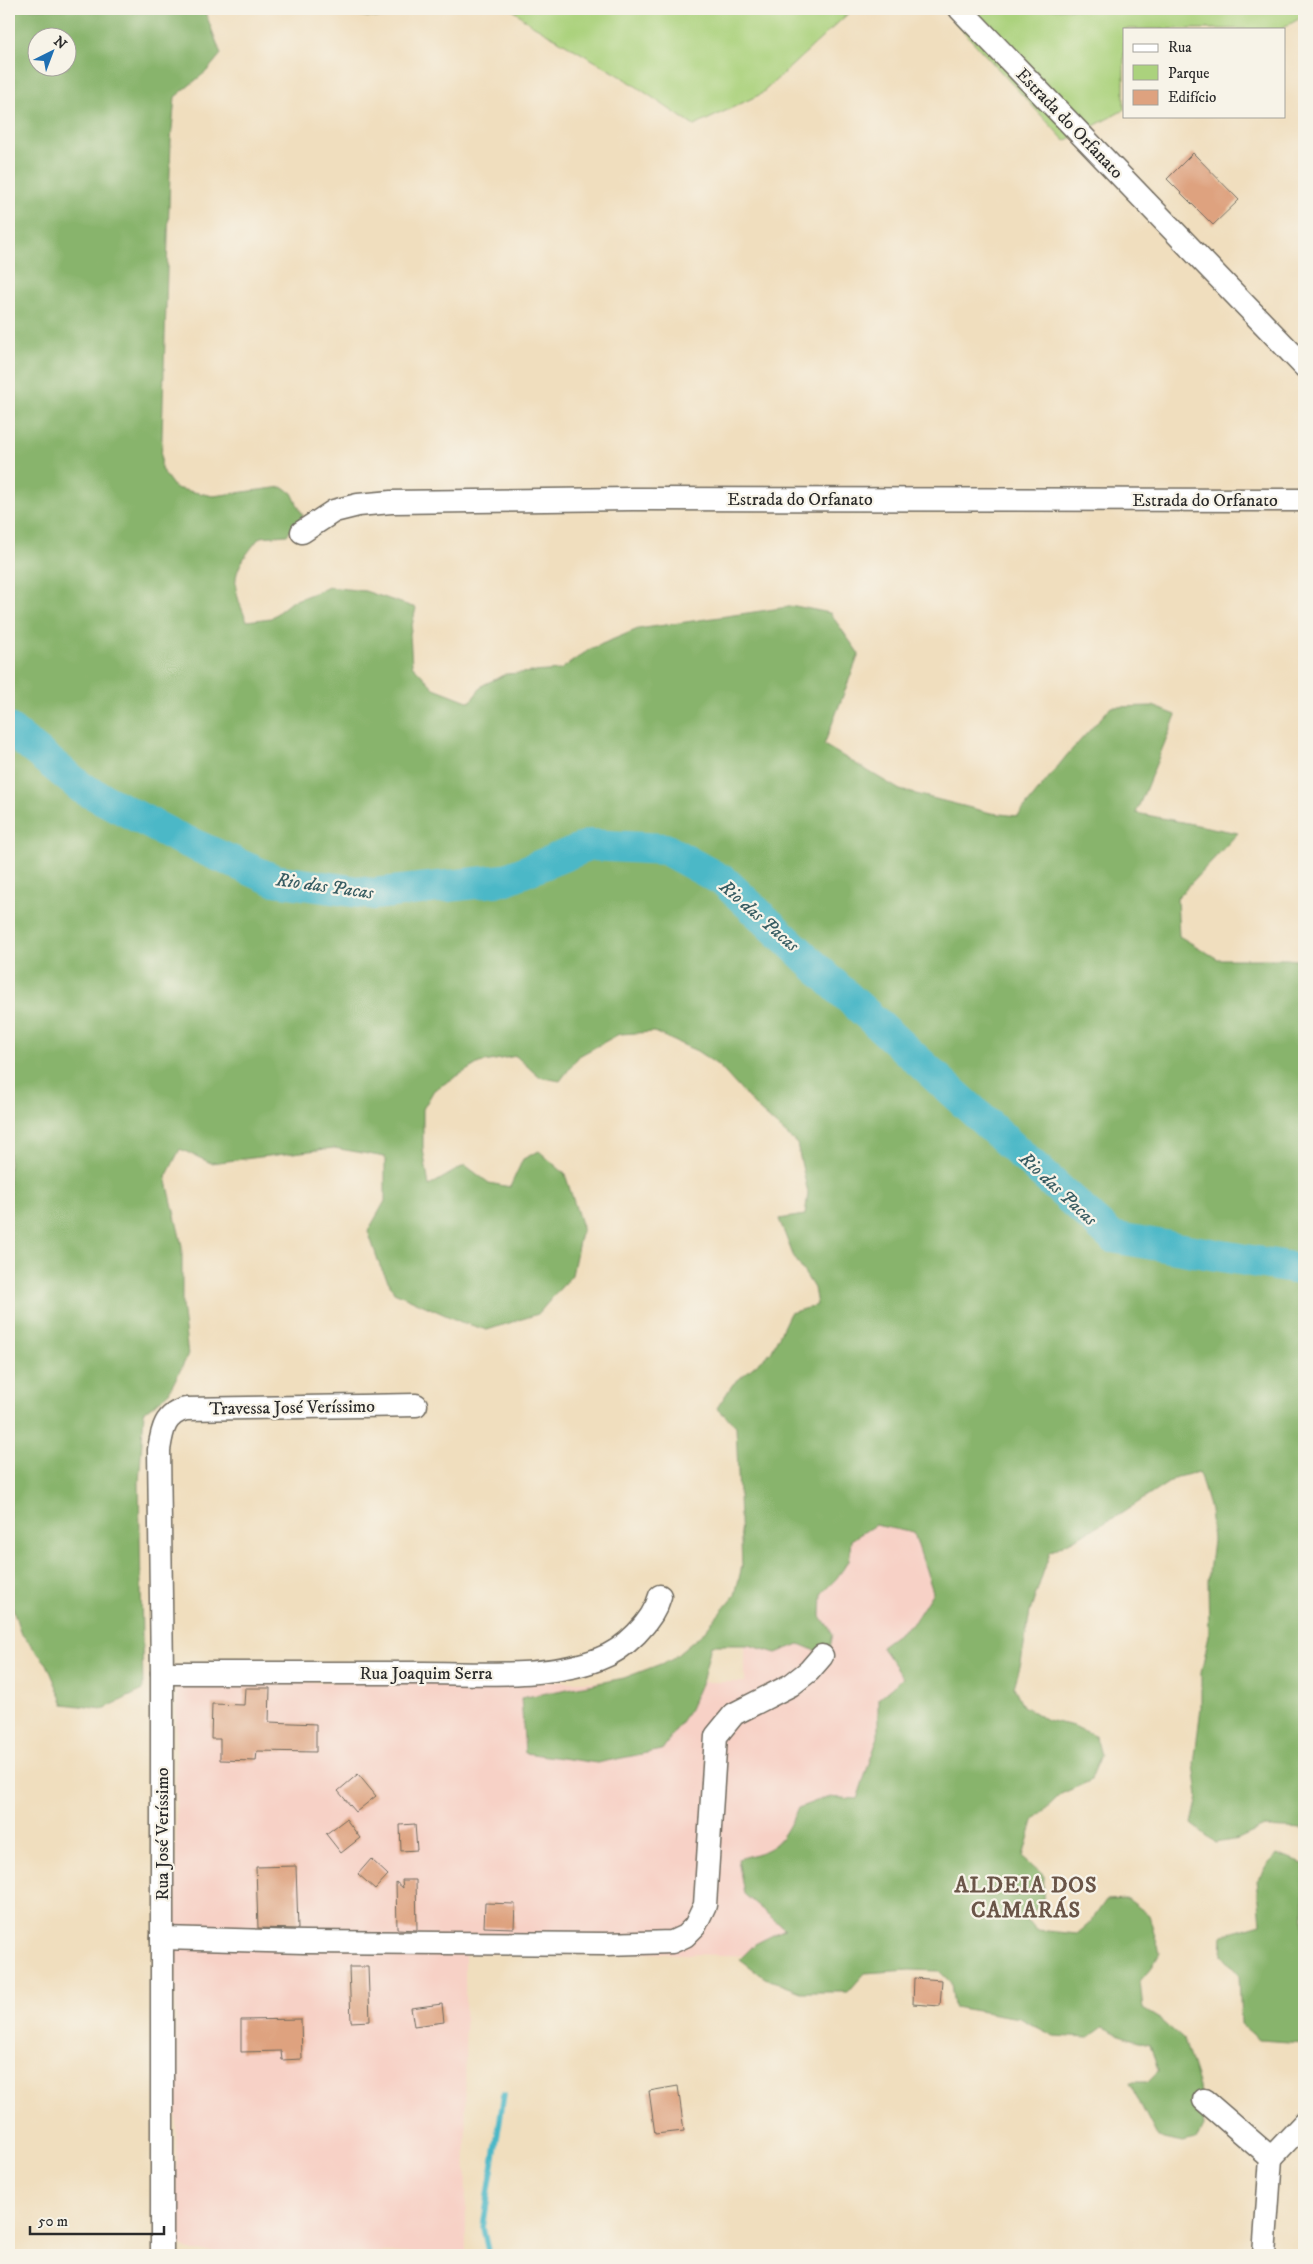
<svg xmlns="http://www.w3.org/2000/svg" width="1313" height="2264" viewBox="0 0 1313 2264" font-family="'IM FELL DW Pica',serif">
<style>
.built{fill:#f7d1c6}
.green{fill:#abd27d;stroke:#6b7e54}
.forest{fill:#88b46c;stroke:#5a704c;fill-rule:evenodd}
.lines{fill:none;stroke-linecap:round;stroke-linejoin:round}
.stream{stroke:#4cb8c7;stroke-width:5.5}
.river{stroke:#4cb8c7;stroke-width:32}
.building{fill:#dea27f}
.minor-casing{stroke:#706a5e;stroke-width:25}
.minor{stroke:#fff;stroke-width:22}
.labels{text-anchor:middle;stroke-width:4.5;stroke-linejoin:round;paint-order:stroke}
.street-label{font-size:18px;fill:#2b2b2b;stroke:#f7f3e8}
.water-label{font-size:19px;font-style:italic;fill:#375c62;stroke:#f7f3e8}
.district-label{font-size:22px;font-weight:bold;letter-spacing:1px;fill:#6a5548;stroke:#f7f3e8}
</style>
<rect width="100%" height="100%" fill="#f7f3e8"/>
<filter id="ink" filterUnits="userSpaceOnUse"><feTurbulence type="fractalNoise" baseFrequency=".02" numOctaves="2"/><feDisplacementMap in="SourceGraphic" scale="10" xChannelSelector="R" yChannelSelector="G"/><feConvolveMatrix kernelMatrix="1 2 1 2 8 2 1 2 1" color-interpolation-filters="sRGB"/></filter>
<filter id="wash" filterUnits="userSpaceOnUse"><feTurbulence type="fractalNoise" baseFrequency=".0096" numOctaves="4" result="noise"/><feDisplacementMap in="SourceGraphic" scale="20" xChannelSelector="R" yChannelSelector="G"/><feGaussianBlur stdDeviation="1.12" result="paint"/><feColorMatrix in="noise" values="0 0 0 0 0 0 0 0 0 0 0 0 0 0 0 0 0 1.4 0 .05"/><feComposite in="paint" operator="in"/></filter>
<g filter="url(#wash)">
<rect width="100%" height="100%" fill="#f0debe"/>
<polygon class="built" points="744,1475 999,1475 1014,1963 615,1952 465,1953 466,2254 189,2251 181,2245 176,2236 176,1687 184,1682 745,1682"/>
<g class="green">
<polygon points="512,9 853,9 761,94 694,126 624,78 529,23"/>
<polygon points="961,9 1304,9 1304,16 1281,29 1124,29 1124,110 1065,141 951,18"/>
</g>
<g class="forest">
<path d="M 9,9 L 204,9 L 221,54 L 207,71 L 175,97 L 171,140 L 161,469 L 175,488 L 213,496 L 282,487 L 292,493 L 303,516 L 287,535 L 260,537 C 232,571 229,581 247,621 L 271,618 L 291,602 L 329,587 L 365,591 L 416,608 L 410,634 L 412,665 L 434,688 L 470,702 L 483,685 L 506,674 L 560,670 L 590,649 L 638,629 L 795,606 L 830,613 L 859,654 L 824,745 L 900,790 L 991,813 L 1018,816 L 1067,755 L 1111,707 L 1153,706 L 1176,715 L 1136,813 L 1238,833 L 1177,898 L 1179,936 L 1218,959 L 1287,959 L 1304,961 L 1304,1829 L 1264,1827 L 1238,1839 L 1216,1843 L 1192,1824 L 1198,1796 L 1194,1764 L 1201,1707 L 1201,1672 L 1209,1636 L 1208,1581 L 1213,1540 L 1210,1510 L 1199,1472 L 1177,1477 L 1119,1515 L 1050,1552 L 1030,1612 L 1021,1663 L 1014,1687 L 1023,1706 L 1047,1720 L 1074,1726 L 1096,1737 L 1101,1755 L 1090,1781 L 1061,1794 L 1033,1821 L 1023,1857 L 1044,1876 L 1043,1902 L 1026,1921 L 1037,1930 L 1077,1934 L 1090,1923 L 1106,1900 L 1128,1899 L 1149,1915 L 1160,1953 L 1152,1967 L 1140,1981 L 1143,2009 L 1161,2020 L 1184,2040 L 1199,2086 L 1203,2126 L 1196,2140 L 1183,2143 L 1158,2138 L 1129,2082 L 1147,2082 L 1158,2071 L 1150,2044 L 1122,2036 L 1103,2027 L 1088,2038 L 1054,2036 L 1019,2018 L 954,2007 L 951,1983 L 939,1971 L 909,1970 L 865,1973 L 848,1992 L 801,1992 L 765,1978 L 740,1959 L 755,1944 L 785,1929 L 744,1894 L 738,1859 C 777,1849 780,1845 798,1808 L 827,1797 L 857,1799 L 878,1737 L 878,1699 L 903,1678 L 881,1646 L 914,1622 L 933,1592 L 914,1533 L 875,1525 L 851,1540 L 849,1561 L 836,1579 L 822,1593 L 821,1616 L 833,1634 L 828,1656 L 799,1644 L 776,1653 L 749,1645 L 711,1645 L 703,1679 L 690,1709 L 662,1750 L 597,1763 L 525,1753 L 521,1698 L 624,1678 L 671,1660 L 702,1634 L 735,1595 L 742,1566 L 736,1426 L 717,1408 L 733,1384 L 771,1352 L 790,1313 L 817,1305 L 814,1288 L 793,1255 L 779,1219 L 805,1215 L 808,1193 L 797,1144 L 758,1109 L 719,1066 L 697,1051 L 654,1032 L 619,1034 L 579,1056 L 560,1081 L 539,1077 L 516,1056 L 479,1063 L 434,1090 L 423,1109 L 423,1149 L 429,1186 L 465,1165 L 489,1183 L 510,1187 L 523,1159 L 539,1151 L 565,1174 L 582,1227 L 572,1275 L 538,1314 L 487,1330 L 461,1322 L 394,1292 L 380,1266 L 368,1231 L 385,1201 L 385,1157 L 334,1148 L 211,1163 L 180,1149 L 166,1177 L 182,1246 L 182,1305 L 188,1355 L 168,1394 L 144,1412 L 139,1483 L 143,1690 L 103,1709 L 64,1704 L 47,1664 L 20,1632 L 9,1594 ZM 38,38 L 68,38 L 68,68 L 38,68 Z"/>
<path d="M 341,9 L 408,9 C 392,23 359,18 341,9 Z"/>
<polygon points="1277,1854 1302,1864 1304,1862 1304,2043 1259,2040 1241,2024 1239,1975 1222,1955 1223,1935 1261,1924 1257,1880"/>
</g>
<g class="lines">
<polyline class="stream" points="489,2255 483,2228 504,2094"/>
<polyline class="river" points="9,729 82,788 174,836 274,880 373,894 504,880 590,845 665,849 725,882 838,988 1112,1237 1304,1270"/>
</g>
<g id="blocks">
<g class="building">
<polygon points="1193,153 1239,200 1213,225 1167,179"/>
<polygon points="245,1688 270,1688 269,1722 316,1724 316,1752 257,1751 256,1761 220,1760 220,1739 211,1739 212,1704 244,1705"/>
<polygon points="358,1774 376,1796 356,1812 338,1791"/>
<polygon points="346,1819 360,1838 341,1853 326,1834"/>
<polygon points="415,1824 417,1850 401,1851 400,1825"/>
<polygon points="371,1859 388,1875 375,1889 358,1874"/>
<polygon points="296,1866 298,1929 258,1928 256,1867"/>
<polygon points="402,1880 416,1880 417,1930 397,1929 396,1882 403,1888"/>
<polygon points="485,1903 515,1904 514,1928 484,1927"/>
<polygon points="349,1967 368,1967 370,2021 351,2022"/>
<polygon points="914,1978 942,1980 940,2006 913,2004"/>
<polygon points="442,2004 444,2022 414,2026 411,2008"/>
<polygon points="301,2019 302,2059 282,2060 281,2051 241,2052 241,2020"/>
<polygon points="678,2086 684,2131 655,2134 649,2091"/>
</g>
</g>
</g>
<g filter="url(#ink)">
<use href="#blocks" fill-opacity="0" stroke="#706a5e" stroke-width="1"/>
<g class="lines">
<g class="minor-casing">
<g id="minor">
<polyline points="960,9 1304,366"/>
<polyline points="302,532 334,511 358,505 391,502 633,499 1304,500"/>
<path d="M 162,1673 C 249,1673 336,1673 423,1673 C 479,1673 546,1679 599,1659 C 624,1650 653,1622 660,1596"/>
<polyline points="162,1938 304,1942 606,1944 672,1942 685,1936 695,1926 705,1905 716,1736 734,1714 791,1685 809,1671 822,1656"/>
<polyline points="1204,2100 1271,2158 1264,2255"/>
<polyline points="1271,2158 1304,2123"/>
<path d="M 162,2255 L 162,1673 L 159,1450 C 162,1431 164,1414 186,1409 L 416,1405"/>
</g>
</g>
<use href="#minor" class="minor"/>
</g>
</g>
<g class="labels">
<g class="street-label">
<text transform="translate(1070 123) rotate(46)" y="6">Estrada do Orfanato</text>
<text x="800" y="505">Estrada do Orfanato</text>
<text x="1205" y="506">Estrada do Orfanato</text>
<text transform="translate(292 1407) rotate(-1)" y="6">Travessa José Veríssimo</text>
<text x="426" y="1679">Rua Joaquim Serra</text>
<text transform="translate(162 1834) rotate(-90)" y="6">Rua José Veríssimo</text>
</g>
<g class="water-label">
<text transform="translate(325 885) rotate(8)" y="7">Rio das Pacas</text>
<text transform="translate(760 915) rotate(41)" y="7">Rio das Pacas</text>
<text transform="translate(1059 1188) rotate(43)" y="7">Rio das Pacas</text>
</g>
<g class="district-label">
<text x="1026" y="1892">ALDEIA DOS<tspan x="1026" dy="25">CAMARÁS</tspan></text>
</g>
</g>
<rect width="1313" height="2264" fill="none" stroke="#f7f3e8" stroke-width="30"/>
<rect x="1123" y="28" width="162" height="90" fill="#f7f3e8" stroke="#a5a39c"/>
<rect x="1133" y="44" width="25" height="8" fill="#ffffff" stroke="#a5a39c"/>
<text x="1168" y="52" font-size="15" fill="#2b2b2b">Rua</text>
<rect x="1133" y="65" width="25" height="15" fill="#abd27d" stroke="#a5a39c"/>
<text x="1168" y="78" font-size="15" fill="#2b2b2b">Parque</text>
<rect x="1133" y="90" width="25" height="15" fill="#dea27f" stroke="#a5a39c"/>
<text x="1168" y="102" font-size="15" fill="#2b2b2b">Edifício</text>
<g transform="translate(52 52) rotate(42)"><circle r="24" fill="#f7f3e8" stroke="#a5a39c"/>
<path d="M0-4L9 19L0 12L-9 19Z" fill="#1f6fb2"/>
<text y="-8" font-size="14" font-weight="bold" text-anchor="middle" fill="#2b2b2b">N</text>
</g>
<path d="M30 2226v8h134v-8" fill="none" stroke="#2b2b2b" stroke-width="2.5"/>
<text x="38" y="2226" font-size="15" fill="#2b2b2b" stroke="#f7f3e8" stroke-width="4" paint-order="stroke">50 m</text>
</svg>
